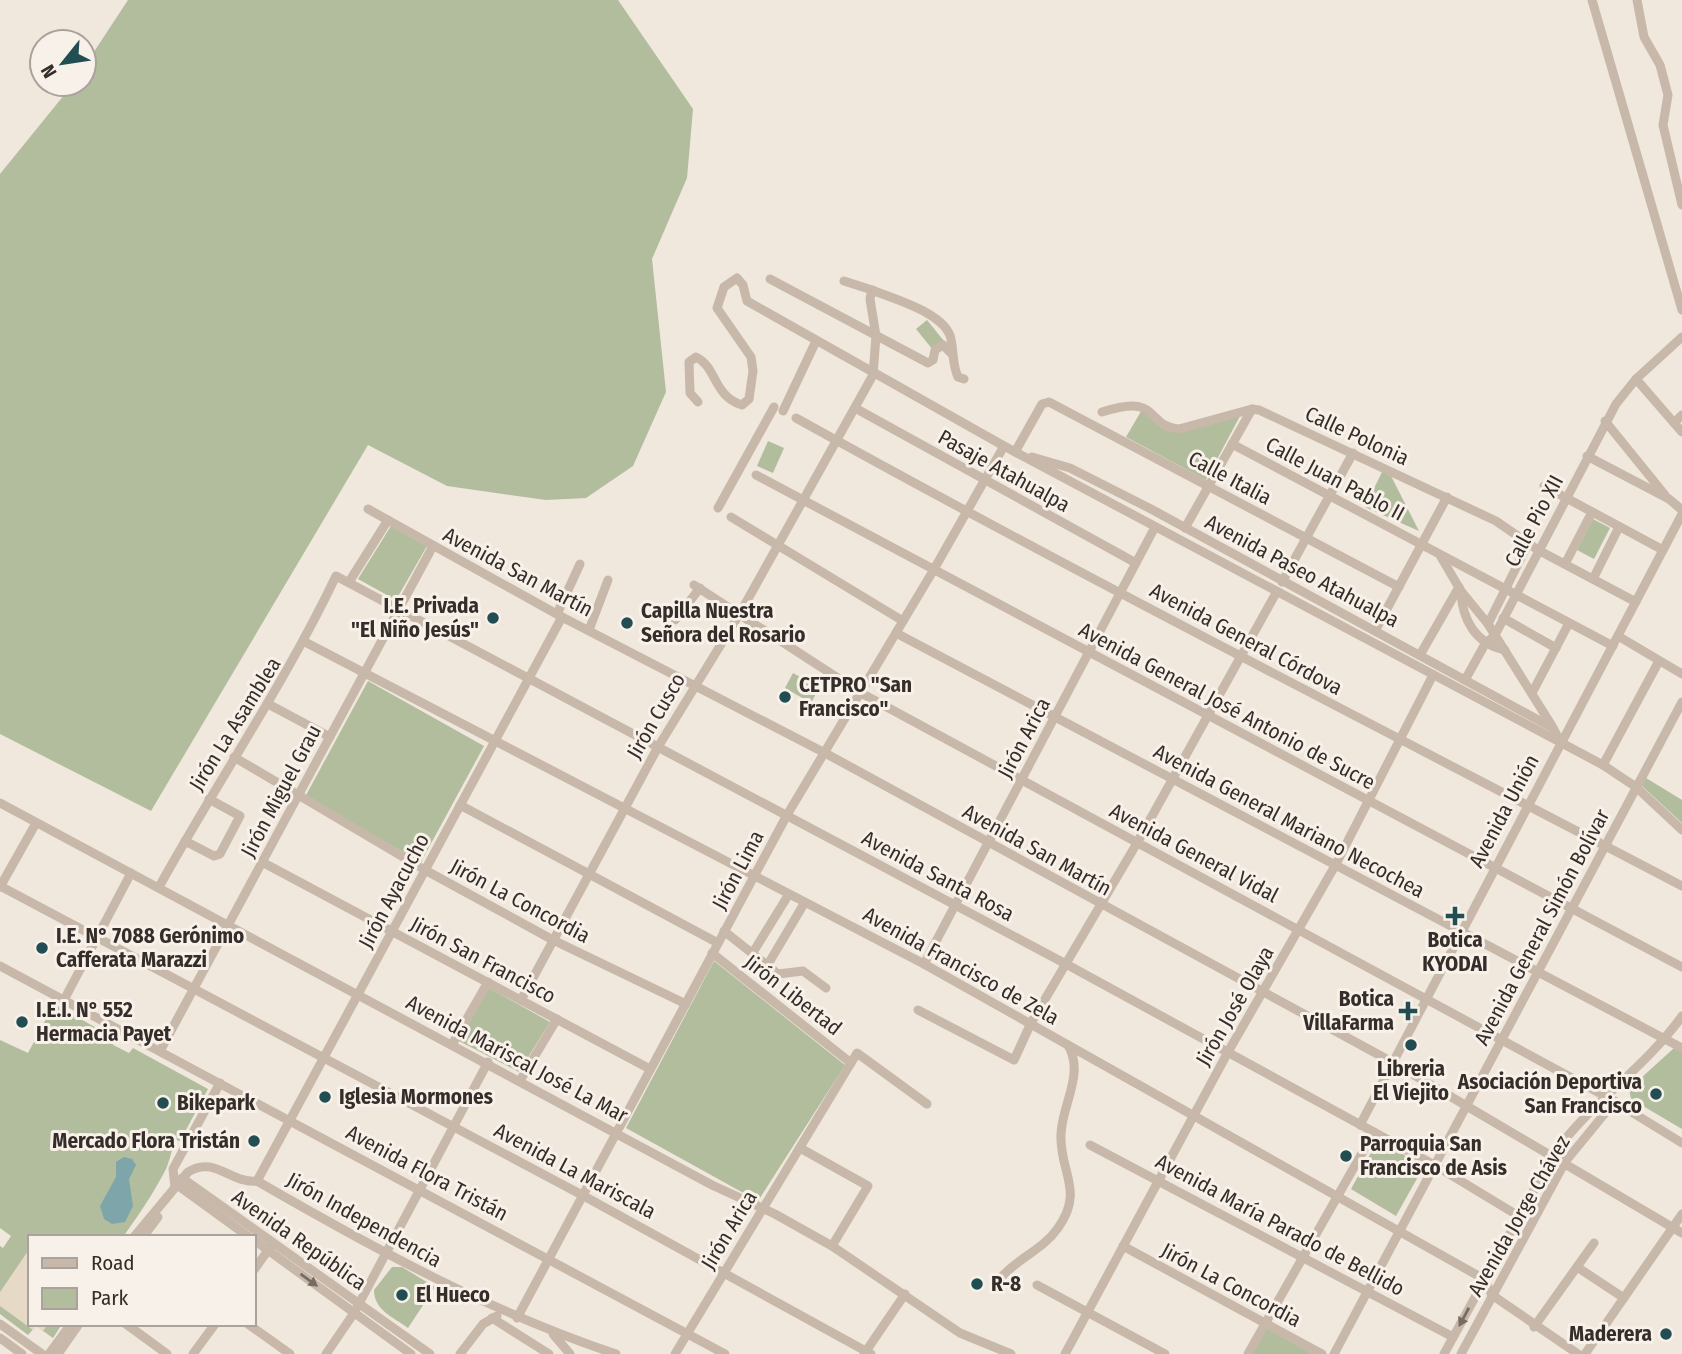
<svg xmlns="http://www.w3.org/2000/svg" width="1682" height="1354" viewBox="0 0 1682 1354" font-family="'Fira Sans Condensed',sans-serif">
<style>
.green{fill:#b2bd9e}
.plaza{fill:#e6d9c5}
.water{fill:#7ea6aa}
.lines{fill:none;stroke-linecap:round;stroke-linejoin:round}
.minor{stroke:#c7b8aa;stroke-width:9}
.oneway{fill:#776c63}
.poi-dot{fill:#224d52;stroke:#f8f1e9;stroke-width:2.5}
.labels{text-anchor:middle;stroke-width:6;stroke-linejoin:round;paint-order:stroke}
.street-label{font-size:21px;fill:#352d29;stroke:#f8f1e9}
.poi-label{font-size:21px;font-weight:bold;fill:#352d29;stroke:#f8f1e9;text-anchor:start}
</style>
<rect width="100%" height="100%" fill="#f0e7dd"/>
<g class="green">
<polygon points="128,0 618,0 693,109 687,178 652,259 666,392 633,466 586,498 546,500 447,486 368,445 151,811 0,734 0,174 73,84 84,84 84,67"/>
<polygon points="927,320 944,341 933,350 916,329"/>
<polygon points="1143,408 1173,432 1240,416 1206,480 1126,437"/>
<polygon points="768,441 784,448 773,473 757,466"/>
<polygon points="1383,470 1390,474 1419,531 1365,507"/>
<polygon points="1593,519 1610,528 1594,559 1577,550"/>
<polygon points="391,526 427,546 396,600 358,579"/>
<polygon points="793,673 819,688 811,703 785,688"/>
<polygon points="368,681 484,746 421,862 305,797"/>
<polygon points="1646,778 1682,800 1682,823 1641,785"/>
<polygon points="714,961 845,1065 758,1201 626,1128"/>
<polygon points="489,988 550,1022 519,1072 459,1041"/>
<path d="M 54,1004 L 116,1039 L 113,1045 L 129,1053 L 133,1048 L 208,1089 L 180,1141 L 176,1140 C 171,1150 170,1161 165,1171 C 153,1194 138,1216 123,1237 L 30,1237 L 30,1324 L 62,1324 L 53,1338 L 36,1326 L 28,1335 L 0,1314 L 0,1246 L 3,1248 L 11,1236 L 0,1228 L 0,1040 L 28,1053 Z"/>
<polygon points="1674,1048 1682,1052 1682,1129 1631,1099 1629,1089"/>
<polygon points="1378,1140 1424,1166 1396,1216 1351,1189"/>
<path d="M 392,1267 L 402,1267 L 435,1287 L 408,1328 C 393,1317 374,1310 374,1290 Z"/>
<polygon points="1266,1328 1313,1354 1252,1354"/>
</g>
<polygon class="plaza" points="30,1248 30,1324 48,1324 43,1331 36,1326 33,1330 0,1306 0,1292"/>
<polygon class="water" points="124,1157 132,1159 136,1165 129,1179 133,1206 125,1222 112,1224 104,1219 100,1206 116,1177 116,1162"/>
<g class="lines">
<g class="minor">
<polyline points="1592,0 1682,310"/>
<polyline points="1637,0 1644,37 1660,65 1668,95 1663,125 1682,205"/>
<polyline points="770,279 928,363 933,360 935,350 943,345 952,354"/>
<polyline points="844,281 872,290"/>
<polyline points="1636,379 1682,432"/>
<path d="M 698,402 L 690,393 L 689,362 L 696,357 C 717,367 713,396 742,405 L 749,399 L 753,371 L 751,357 L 717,308 L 724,287 L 737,278 L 743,285 L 747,301 L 1004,446 L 1603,765 L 1636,787 L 1682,830"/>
<polyline points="855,408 1136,563"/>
<polyline points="783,411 816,341"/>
<path d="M 1102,412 C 1162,393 1143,425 1179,429 L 1252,409 L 1259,410 L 1496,521 L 1538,550 L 1636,602"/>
<path d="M 796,418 C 1088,580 1386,731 1682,886"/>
<polyline points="1605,421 1665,495"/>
<polyline points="1674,423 1682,415"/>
<polyline points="1232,444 1613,646"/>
<polyline points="1019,454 1015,452 1042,404 1049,402 1399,587"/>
<polyline points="1587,456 1669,499 1682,510"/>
<polyline points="1032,457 1070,468 1151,509 1553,728 1560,741"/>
<polyline points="756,475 1682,967"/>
<polyline points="1544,486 1663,550"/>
<polyline points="718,508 774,407"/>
<polyline points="368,509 562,617 825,753 1392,1062 1682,1233"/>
<polyline points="731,517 903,621"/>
<polyline points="1185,528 1252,409"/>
<polyline points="1441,557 1461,591 1488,624 1552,726"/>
<polyline points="1565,564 1592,512"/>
<polyline points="1593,579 1619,527"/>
<polyline points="349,582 388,520"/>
<polyline points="1282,582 1353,453"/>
<polyline points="694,585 861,693 1607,1097 1682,1143"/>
<path d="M 1461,591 C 1462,620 1476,644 1505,650"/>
<polyline points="557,614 580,564"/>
<polyline points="1503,618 1556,648"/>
<polyline points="675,620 700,588"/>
<polyline points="1488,624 1529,542"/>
<polyline points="589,630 608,580"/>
<polyline points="1375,631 1447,497"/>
<polyline points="896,633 1682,1048"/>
<polyline points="1618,636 1682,674"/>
<polyline points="305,642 924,964 1484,1279 1492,1295 1578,1354"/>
<polyline points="1420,655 1459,587"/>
<polyline points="1465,680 1485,644 1495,635 1616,404 1636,379 1682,337"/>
<polyline points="1532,693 1569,623"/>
<polyline points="270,705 330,737"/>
<polyline points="234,757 425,870 553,940 686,1004"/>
<polyline points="1603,765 1659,661"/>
<polyline points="0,803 712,1185 775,1214 832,1246 960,1333 1011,1354"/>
<polyline points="460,805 718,943"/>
<polyline points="185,841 214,856 220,854 240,816 209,799"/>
<polyline points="262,862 650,1069"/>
<polyline points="0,886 582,1195 871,1354"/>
<polyline points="0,887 36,823"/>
<path d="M 159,887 C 217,782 284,685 336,576 L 1066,964 L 1436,1166 L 1517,1215"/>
<polyline points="724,931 778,974 803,971 826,988"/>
<polyline points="712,953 851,1063"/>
<polyline points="752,954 789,894"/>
<polyline points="924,964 1155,527"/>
<polyline points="0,966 725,1354"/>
<polyline points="767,966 805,902"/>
<polyline points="64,1000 131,873"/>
<path d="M 521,1000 L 658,747 L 739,615 L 873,375 L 876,336 L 870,299 L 872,290 C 893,299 946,313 951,339 C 954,353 952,364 958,377 L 964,379"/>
<polyline points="918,1010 1014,1060 1031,1023 1137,843 1276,593"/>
<polyline points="453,1043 488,982"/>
<polyline points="160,1051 433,546"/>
<polyline points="521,1079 557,1019"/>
<polyline points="1360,1125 1682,514"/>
<polyline points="1090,1145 1453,1337"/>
<polyline points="800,1148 868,1186 832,1246"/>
<polyline points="182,1178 430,1354"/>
<polyline points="257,1181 562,617"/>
<polyline points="176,1184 249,1237"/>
<polyline points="175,1187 173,1169 220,1083"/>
<path d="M 134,1237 L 188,1172 C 214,1155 231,1184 257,1181 C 373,1248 488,1311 616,1354"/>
<polyline points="143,1237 158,1217"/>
<polyline points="254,1240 411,1354"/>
<polyline points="1123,1246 1322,1354"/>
<polyline points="1577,1267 1624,1298"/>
<polyline points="254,1270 271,1246"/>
<path d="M 998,1281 C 1015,1259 1042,1251 1058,1228 C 1085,1190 1059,1172 1061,1134 C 1062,1104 1085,1074 1068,1045"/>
<polyline points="1037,1285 1165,1354"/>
<polyline points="492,1318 549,1354"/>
<polyline points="517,1318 787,815 933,571 1004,446"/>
<polyline points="0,1324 42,1354"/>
<polyline points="126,1324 167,1354"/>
<polyline points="248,1324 290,1354"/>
<polyline points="1534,1327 1594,1243"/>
<polyline points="553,1334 570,1354"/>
<polyline points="0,1338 22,1354"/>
<polyline points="49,1354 71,1324"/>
<polyline points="58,1354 79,1324"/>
<polyline points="193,1354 215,1324"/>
<polyline points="326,1354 354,1313 488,1062"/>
<polyline points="460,1354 483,1324 497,1316"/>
<polyline points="675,1354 857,1053 927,1104"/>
<polyline points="864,1354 905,1294"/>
<polyline points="1065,1354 1228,1052 1336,864 1433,675"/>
<polyline points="1248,1354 1374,1132"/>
<polyline points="1334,1354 1682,702"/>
<path d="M 1444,1354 L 1553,1155 C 1590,1103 1645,1068 1682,1016"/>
<polyline points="1461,1354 1565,1162 1615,1101"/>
<polyline points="1585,1354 1682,1214"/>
</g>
</g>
<defs><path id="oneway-solid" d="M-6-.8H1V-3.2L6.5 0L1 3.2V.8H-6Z" transform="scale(1.75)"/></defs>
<g class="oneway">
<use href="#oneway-solid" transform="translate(309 1280) rotate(36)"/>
<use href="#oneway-solid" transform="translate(1464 1317) rotate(118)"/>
</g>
<g class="poi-dot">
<circle cx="493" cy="618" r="7"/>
<circle cx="627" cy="623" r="7"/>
<circle cx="785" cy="697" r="7"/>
<path d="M1451.5 905.5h7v7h7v7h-7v7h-7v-7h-7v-7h7z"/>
<circle cx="42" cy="948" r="7"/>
<path d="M1404.5 1000.5h7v7h7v7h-7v7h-7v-7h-7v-7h7z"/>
<circle cx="22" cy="1022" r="7"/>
<circle cx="1411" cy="1045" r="7"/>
<circle cx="1656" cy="1094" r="7"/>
<circle cx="325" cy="1097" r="7"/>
<circle cx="163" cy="1103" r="7"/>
<circle cx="254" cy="1141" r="7"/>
<circle cx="1346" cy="1156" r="7"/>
<circle cx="977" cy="1284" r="7"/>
<circle cx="402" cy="1295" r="7"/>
<circle cx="1666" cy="1334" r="7"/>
</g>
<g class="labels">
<g class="street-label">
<text transform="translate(1357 436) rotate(25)" y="7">Calle Polonia</text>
<text transform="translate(1004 471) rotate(29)" y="7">Pasaje Atahualpa</text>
<text transform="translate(1230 478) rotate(28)" y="7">Calle Italia</text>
<text transform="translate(1335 479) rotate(28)" y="7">Calle Juan Pablo II</text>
<text transform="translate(1534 521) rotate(-62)" y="7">Calle Pio XII</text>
<text transform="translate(1302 571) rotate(28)" y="7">Avenida Paseo Atahualpa</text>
<text transform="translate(518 572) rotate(28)" y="7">Avenida San Martín</text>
<text transform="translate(1246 639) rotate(28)" y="7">Avenida General Córdova</text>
<text transform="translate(1227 706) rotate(28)" y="7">Avenida General José Antonio de Sucre</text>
<text transform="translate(656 716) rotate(-60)" y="7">Jirón Cusco</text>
<text transform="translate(235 724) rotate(-58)" y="7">Jirón La Asamblea</text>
<text transform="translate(1024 738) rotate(-62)" y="7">Jirón Arica</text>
<text transform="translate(281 791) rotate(-62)" y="7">Jirón Miguel Grau</text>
<text transform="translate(1504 811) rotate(-62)" y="7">Avenida Unión</text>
<text transform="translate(1289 821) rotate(28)" y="7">Avenida General Mariano Necochea</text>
<text transform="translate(1037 850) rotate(29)" y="7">Avenida San Martín</text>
<text transform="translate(1194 853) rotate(28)" y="7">Avenida General Vidal</text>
<text transform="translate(738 870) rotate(-62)" y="7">Jirón Lima</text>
<text transform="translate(938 876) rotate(28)" y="7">Avenida Santa Rosa</text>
<text transform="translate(394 891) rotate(-62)" y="7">Jirón Ayacucho</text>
<text transform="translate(520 901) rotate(28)" y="7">Jirón La Concordia</text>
<text transform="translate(1542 927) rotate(-62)" y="7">Avenida General Simón Bolívar</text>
<text transform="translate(483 960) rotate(28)" y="7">Jirón San Francisco</text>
<text transform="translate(961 966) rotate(29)" y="7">Avenida Francisco de Zela</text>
<text transform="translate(793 995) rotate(38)" y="7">Jirón Libertad</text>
<text transform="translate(1235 1006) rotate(-60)" y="7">Jirón José Olaya</text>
<text transform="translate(517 1059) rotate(28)" y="7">Avenida Mariscal José La Mar</text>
<text transform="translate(575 1171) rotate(28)" y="7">Avenida La Mariscala</text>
<text transform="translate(427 1173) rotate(28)" y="7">Avenida Flora Tristán</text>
<text transform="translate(1519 1216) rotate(-60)" y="7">Avenida Jorge Chávez</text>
<text transform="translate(364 1220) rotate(29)" y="7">Jirón Independencia</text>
<text transform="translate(1280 1225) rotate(28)" y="7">Avenida María Parado de Bellido</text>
<text transform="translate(729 1230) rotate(-59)" y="7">Jirón Arica</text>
<text transform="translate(299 1240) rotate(35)" y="7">Avenida República</text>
<text transform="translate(1231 1285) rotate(28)" y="7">Jirón La Concordia</text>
</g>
<g class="poi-label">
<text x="479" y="613" text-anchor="end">I.E. Privada<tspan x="479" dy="24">"El Niño Jesús"</tspan></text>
<text x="641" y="618">Capilla Nuestra<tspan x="641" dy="24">Señora del Rosario</tspan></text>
<text x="799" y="692">CETPRO "San<tspan x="799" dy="24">Francisco"</tspan></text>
<text x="56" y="943">I.E. N° 7088 Gerónimo<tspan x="56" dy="24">Cafferata Marazzi</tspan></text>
<text x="1455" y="947" text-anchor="middle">Botica<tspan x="1455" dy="24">KYODAI</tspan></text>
<text x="1394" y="1006" text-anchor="end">Botica<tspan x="1394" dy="24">VillaFarma</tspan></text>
<text x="36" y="1017">I.E.I. N° 552<tspan x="36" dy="24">Hermacia Payet</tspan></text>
<text x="1411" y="1076" text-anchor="middle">Libreria<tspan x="1411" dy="24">El Viejito</tspan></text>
<text x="1642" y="1089" text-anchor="end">Asociación Deportiva<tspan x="1642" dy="24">San Francisco</tspan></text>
<text x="339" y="1104">Iglesia Mormones</text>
<text x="177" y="1110">Bikepark</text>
<text x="240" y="1148" text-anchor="end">Mercado Flora Tristán</text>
<text x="1360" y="1151">Parroquia San<tspan x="1360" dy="24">Francisco de Asis</tspan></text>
<text x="991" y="1291">R-8</text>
<text x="416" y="1302">El Hueco</text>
<text x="1652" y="1341" text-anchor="end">Maderera</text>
</g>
</g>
<rect x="28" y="1235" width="228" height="91" fill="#f8f1e9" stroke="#aaa39c" stroke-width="2"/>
<rect x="42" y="1258" width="35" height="10" fill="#c7b8aa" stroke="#aaa39c" stroke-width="2"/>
<text x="91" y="1270" font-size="21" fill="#352d29">Road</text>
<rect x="42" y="1288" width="35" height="21" fill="#b2bd9e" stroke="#aaa39c" stroke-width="2"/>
<text x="91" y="1305" font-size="21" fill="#352d29">Park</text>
<g transform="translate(63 63) rotate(240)"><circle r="33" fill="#f8f1e9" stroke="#aaa39c" stroke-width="2"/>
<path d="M0-5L12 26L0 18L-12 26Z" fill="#224d52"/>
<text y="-10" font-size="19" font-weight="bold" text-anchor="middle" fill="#352d29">N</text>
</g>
</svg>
